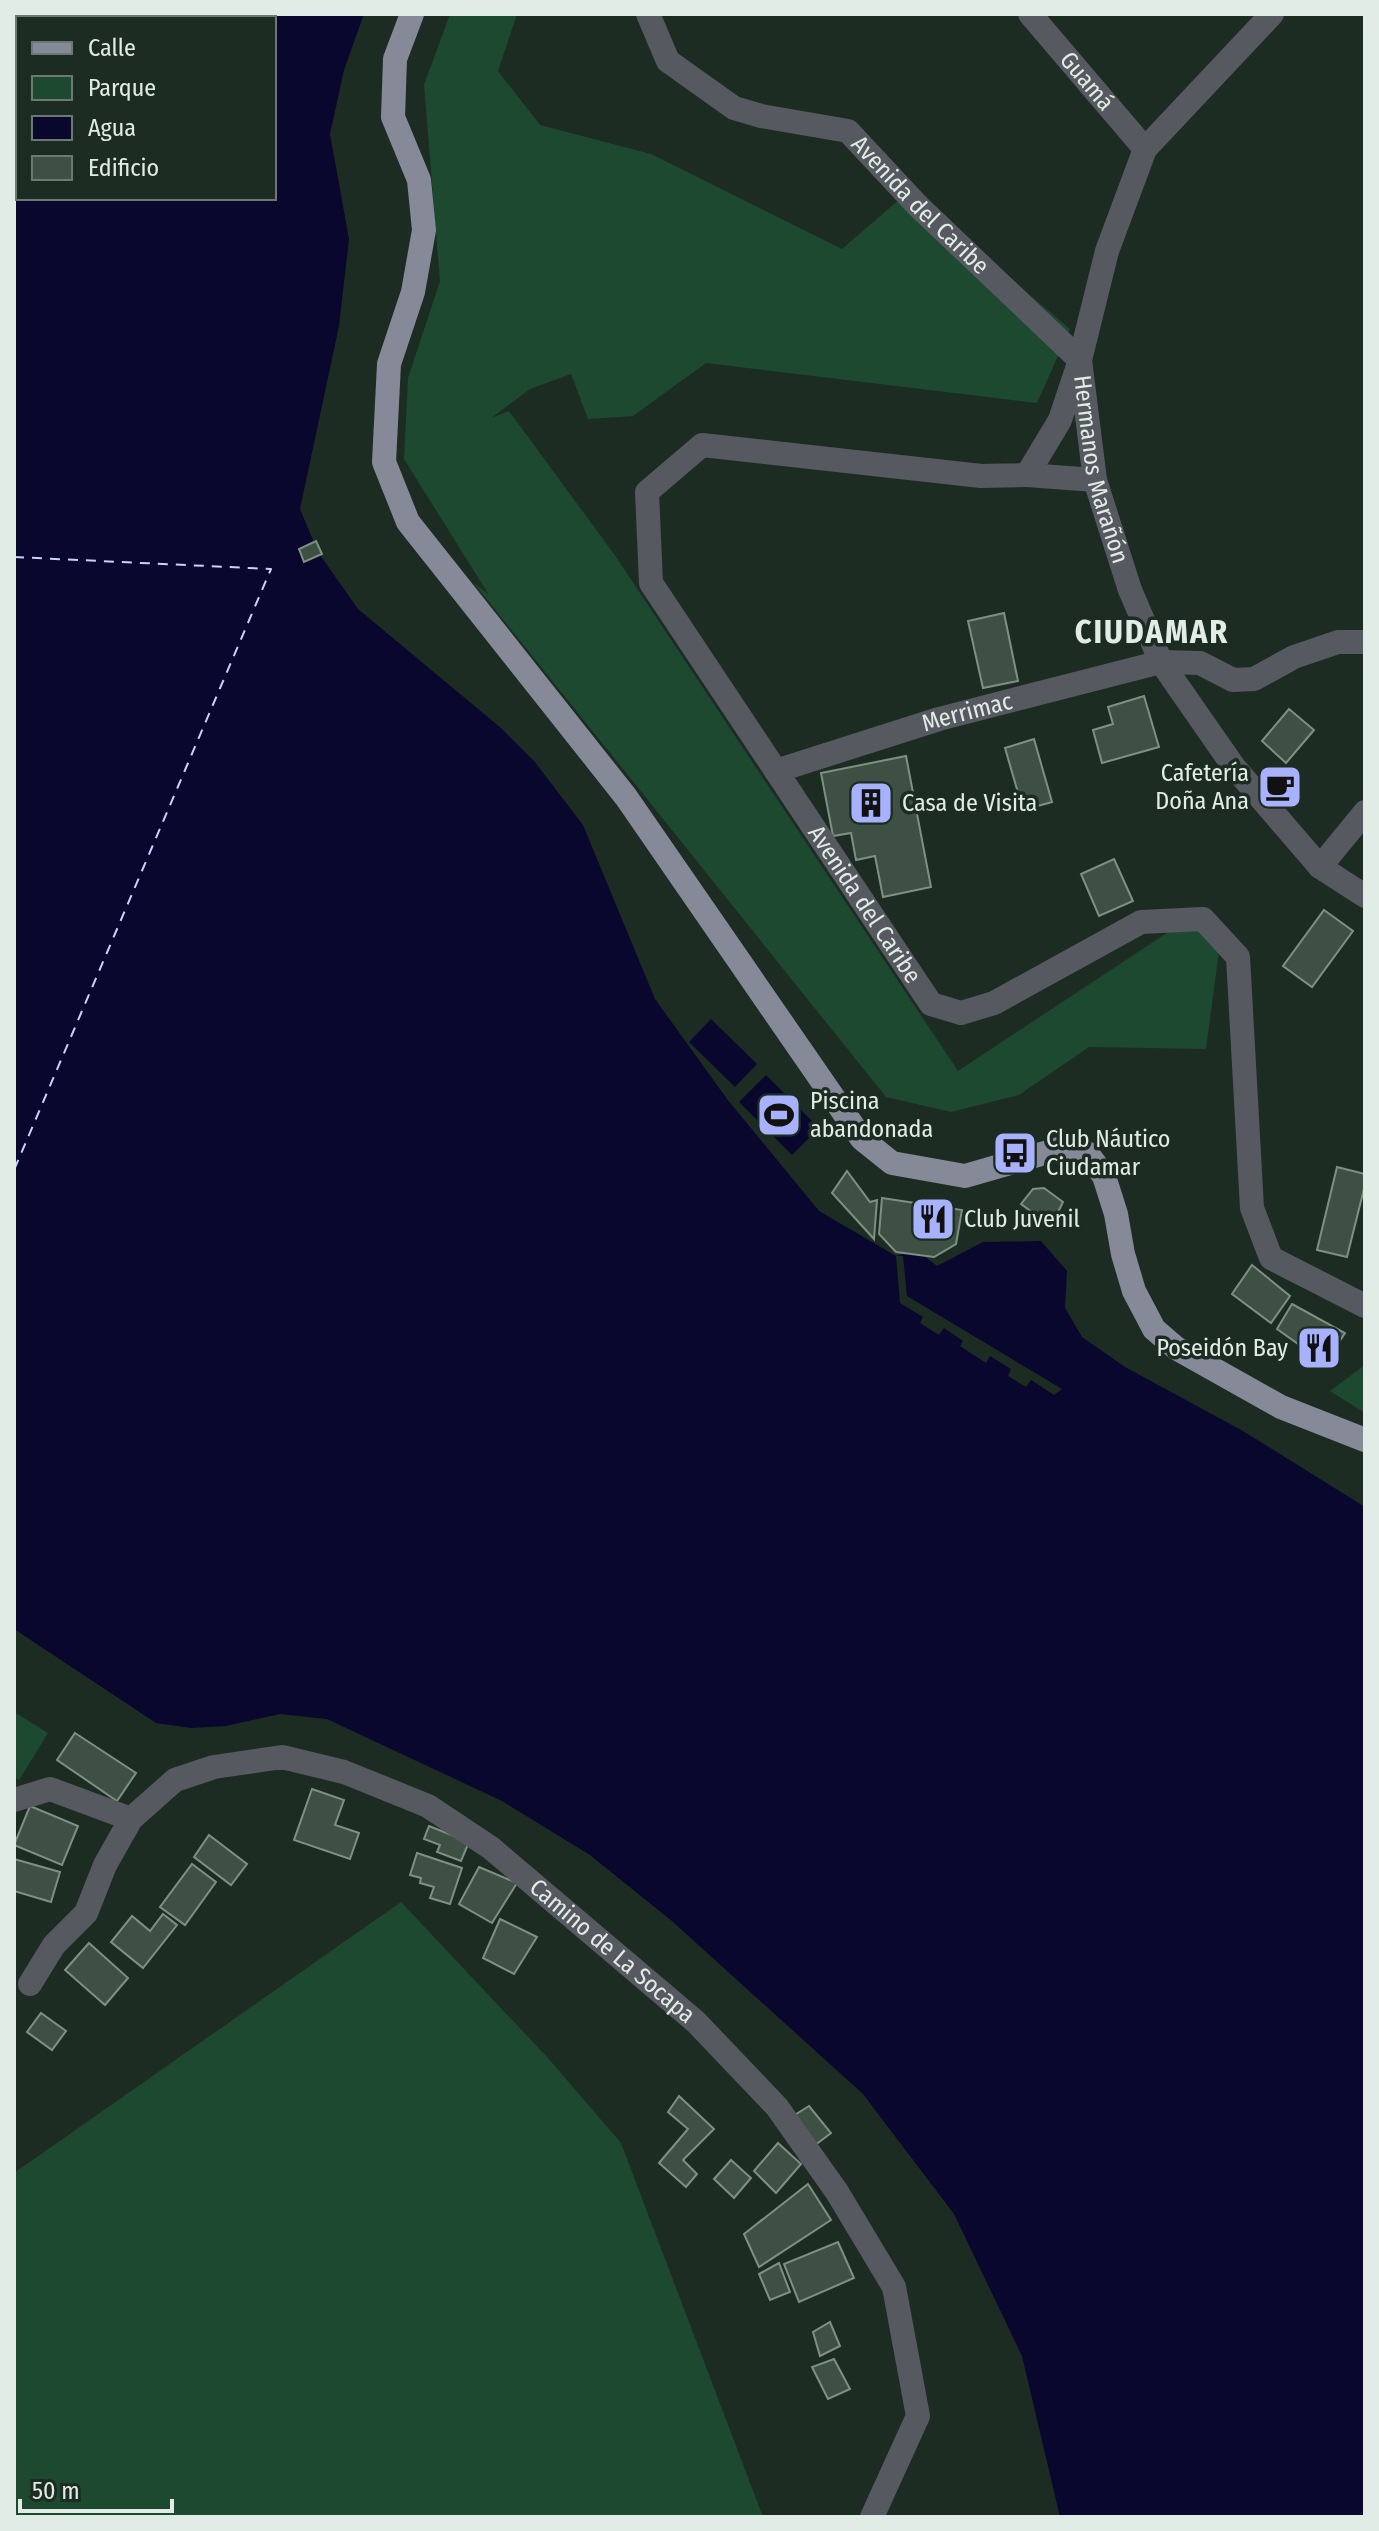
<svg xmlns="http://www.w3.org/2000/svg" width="1379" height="2531" viewBox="0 0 1379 2531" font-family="'Fira Sans Condensed',sans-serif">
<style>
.green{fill:#1c4930}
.water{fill:#09072d;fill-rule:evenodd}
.pier{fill:#1d2c22}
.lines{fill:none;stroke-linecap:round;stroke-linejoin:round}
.ferry{stroke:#cad1fe;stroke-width:2;stroke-dasharray:10 8;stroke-linecap:butt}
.building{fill:#3e4f44;stroke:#7d9084;stroke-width:2}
.minor{stroke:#575960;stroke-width:24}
.major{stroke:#868998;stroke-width:24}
.labels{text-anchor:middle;stroke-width:7;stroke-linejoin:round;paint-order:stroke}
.street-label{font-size:24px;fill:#e2ece6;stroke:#1d2c22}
.poi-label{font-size:24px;fill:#e2ece6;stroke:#1d2c22;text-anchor:start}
.district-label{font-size:32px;font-weight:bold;letter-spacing:2px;fill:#e2ece6;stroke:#1d2c22}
</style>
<rect width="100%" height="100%" fill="#1d2c22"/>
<g class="green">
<polygon points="450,14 517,14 498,71 540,125 651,154 842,249 908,192 1070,329 1037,403 706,363 633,416 588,419 571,374 530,389 491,418 509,411 614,554 958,1071 1188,919 1219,951 1206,1049 1089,1047 1019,1095 951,1112 886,1097 473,582 489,595 404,459 408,378 440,281 424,85"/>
<polygon points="1365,1365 1365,1413 1330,1391"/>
<polygon points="14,1712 48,1733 19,1780 14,1777"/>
<polygon points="401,1902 548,2058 621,2143 763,2517 14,2517 14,2173"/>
</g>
<g class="water">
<path d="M 14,14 L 364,14 L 344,70 L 330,134 L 349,239 L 339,326 L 300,509 L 318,552 L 358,609 L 501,728 L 534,761 L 583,825 L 655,999 L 727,1099 L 819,1211 L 896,1256 L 917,1250 L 937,1266 L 983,1242 L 1041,1241 L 1067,1271 L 1065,1308 L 1082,1337 L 1125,1367 L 1243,1431 L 1365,1507 L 1365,2517 L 1060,2517 L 1022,2356 L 954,2214 L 863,2094 L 673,1922 L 590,1855 L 502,1801 L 327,1719 L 280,1714 L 226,1726 L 191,1728 L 156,1723 L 14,1629 ZM 18,18 L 274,18 L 274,198 L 18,198 Z"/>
<polygon points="711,1019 757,1064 735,1087 689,1042"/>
<polygon points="766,1075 819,1128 792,1155 739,1102"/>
</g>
<polygon class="pier" points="896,1256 903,1256 907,1296 1062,1389 1054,1395 1031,1380 1026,1387 1008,1376 1011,1369 990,1356 986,1363 960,1346 963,1341 944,1328 939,1335 920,1323 923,1317 900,1303"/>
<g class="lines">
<polyline class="ferry" points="14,557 271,569 14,1170"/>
</g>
<g class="building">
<polygon points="316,541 322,554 304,562 299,549"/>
<polygon points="1004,613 1018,681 983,688 968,621"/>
<polygon points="1144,696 1159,747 1102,763 1093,730 1113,724 1108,707"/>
<polygon points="1289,709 1314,730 1286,763 1262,741"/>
<polygon points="1034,739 1052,802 1023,810 1005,748"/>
<polygon points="906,756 931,887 883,897 875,856 856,860 851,833 833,836 821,773"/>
<polygon points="1114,859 1133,901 1099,916 1081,874"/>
<polygon points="1324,910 1353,931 1312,987 1283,966"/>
<polygon points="1337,1167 1365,1174 1365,1185 1347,1257 1317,1250"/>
<polygon points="847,1171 870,1202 877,1200 874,1239 832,1193"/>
<polygon points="1044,1188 1063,1202 1051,1226 1021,1204 1033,1189"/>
<polygon points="882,1198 962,1210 956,1244 934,1257 896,1252 879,1234"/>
<polygon points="1252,1265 1290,1296 1271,1323 1232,1294"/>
<polygon points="1292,1304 1345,1333 1325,1363 1277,1329"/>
<polygon points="75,1733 136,1773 117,1801 57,1760"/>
<polygon points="312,1789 344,1800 335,1825 359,1833 350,1859 294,1840"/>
<polygon points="30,1806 78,1826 62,1865 14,1845"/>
<polygon points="429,1826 469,1842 461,1861 437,1852 440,1845 424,1839"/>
<polygon points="209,1835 247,1864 231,1885 194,1857"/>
<polygon points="417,1853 462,1868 450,1904 430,1898 434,1887 420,1883 421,1878 410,1875"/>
<polygon points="14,1859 60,1872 51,1902 14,1891"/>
<polygon points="192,1864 216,1882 185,1925 160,1907"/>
<polygon points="479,1867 517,1883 492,1923 459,1904"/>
<polygon points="163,1914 177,1925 143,1968 111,1942 132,1916 150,1931"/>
<polygon points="500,1919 537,1937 514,1974 483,1958"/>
<polygon points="89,1943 128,1978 105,2005 65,1970"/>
<polygon points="41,2013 66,2031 52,2050 27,2032"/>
<polygon points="679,2096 714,2129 683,2160 697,2174 686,2187 659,2163 688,2129 668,2112"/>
<polygon points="809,2106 831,2133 814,2146 790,2118"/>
<polygon points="778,2143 801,2164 776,2193 754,2171"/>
<polygon points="731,2160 751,2178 734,2198 714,2179"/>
<polygon points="808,2184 831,2220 759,2267 744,2234"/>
<polygon points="838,2242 854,2278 799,2302 784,2264"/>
<polygon points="779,2263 790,2292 770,2300 759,2274"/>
<polygon points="830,2322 840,2346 820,2356 813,2332"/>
<polygon points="834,2359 850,2389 828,2399 812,2367"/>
</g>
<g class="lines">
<g class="minor">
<path id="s1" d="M 648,14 L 668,61 L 734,108 L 761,116 L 848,131 L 918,206 L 1080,360 L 1060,420 L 1027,475 L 981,476 L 702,445 L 647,492 L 651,583 L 931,1004 L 961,1013 L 994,1003 L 1141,922 L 1203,919 L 1238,957 L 1252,1208 L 1271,1258 L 1365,1306"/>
<path id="s2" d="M 1030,14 L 1145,149"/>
<path id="s3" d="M 1272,14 L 1145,149 L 1107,251 L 1080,360 L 1095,480 L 1130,590 L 1161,662 L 1234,767 L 1320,867 L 1365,896"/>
<polyline points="1027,475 1095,480"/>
<path id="s4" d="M 776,771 L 939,719 L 1161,662 L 1200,663 L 1233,680 L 1254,679 L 1294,657 L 1338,642 L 1365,642"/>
<polyline points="1320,867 1365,812"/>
<path id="s5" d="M 14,1800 L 50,1789 L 131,1819 L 175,1780 L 214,1767 L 282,1757 L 344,1772 L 428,1806 L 491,1848 L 696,2022 L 777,2107 L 837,2192 L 894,2287 L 918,2416 L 872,2517"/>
<polyline points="30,1984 54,1945 86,1913 105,1865 131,1819"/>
</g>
<polyline class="major" points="412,14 395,59 393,117 419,180 424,230 413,292 389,364 384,462 408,522 626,797 862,1139 892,1163 965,1176 1069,1146 1087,1153 1104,1176 1116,1214 1123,1254 1134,1291 1154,1329 1176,1348 1281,1407 1365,1440"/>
</g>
<defs>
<g id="cafe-square" transform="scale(2.3)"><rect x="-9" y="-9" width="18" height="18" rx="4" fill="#a7b1fc" stroke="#1d2c22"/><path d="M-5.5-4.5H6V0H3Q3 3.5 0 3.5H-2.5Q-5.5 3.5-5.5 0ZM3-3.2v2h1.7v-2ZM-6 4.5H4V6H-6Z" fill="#111"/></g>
<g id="building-square" transform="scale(2.3)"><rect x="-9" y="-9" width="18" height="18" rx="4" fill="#a7b1fc" stroke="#1d2c22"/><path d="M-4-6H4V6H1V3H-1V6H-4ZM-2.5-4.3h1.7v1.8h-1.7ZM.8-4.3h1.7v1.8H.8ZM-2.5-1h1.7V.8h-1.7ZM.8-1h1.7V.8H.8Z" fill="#111"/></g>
<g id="stadium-square" transform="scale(2.3)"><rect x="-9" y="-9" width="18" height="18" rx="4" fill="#a7b1fc" stroke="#1d2c22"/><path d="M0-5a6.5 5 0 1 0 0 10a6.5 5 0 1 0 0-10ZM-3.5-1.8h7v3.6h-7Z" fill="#111"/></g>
<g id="bus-square" transform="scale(2.3)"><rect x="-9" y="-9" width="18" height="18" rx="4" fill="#a7b1fc" stroke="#1d2c22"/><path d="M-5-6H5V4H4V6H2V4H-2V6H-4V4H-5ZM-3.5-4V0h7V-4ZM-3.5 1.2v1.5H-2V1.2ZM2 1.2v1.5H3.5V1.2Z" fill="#111"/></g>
<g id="restaurant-square" transform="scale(2.3)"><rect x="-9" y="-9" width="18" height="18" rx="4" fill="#a7b1fc" stroke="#1d2c22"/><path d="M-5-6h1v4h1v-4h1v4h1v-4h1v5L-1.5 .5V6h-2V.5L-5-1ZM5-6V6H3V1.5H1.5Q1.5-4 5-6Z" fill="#111"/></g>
</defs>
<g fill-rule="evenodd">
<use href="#cafe-square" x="1280" y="787"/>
<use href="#building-square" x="871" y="803"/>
<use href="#stadium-square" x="779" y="1115"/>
<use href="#bus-square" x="1015" y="1153"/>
<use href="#restaurant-square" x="933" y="1219"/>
<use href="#restaurant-square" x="1319" y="1348"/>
</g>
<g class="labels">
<g class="street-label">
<text dy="8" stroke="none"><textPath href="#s2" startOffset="88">Guamá</textPath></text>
<text dy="8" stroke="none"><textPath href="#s1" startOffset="352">Avenida del Caribe</textPath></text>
<text dy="8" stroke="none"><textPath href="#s3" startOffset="518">Hermanos Marañón</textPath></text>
<text dy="8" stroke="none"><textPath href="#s4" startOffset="200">Merrimac</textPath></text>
<text dy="8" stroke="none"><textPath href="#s1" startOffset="1578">Avenida del Caribe</textPath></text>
<text dy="8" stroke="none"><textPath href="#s5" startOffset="682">Camino de La Socapa</textPath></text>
</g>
<g class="poi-label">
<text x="1249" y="781" text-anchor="end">Cafetería<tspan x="1249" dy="28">Doña Ana</tspan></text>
<text x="902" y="811">Casa de Visita</text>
<text x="810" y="1109">Piscina<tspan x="810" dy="28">abandonada</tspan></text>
<text x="1046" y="1147">Club Náutico<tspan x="1046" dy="28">Ciudamar</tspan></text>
<text x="964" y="1227">Club Juvenil</text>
<text x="1288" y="1356" text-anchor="end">Poseidón Bay</text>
</g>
<g class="district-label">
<text x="1152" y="643">CIUDAMAR</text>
</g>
</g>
<rect width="1379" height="2531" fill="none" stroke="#e2ece6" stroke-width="32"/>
<rect x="16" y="16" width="260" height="184" fill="#1d2c22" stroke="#6c7970" stroke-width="2"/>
<rect x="32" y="42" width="40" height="12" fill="#868998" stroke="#6c7970" stroke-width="2"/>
<text x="88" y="56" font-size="24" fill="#e2ece6">Calle</text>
<rect x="32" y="76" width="40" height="24" fill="#1c4930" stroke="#6c7970" stroke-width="2"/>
<text x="88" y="96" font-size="24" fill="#e2ece6">Parque</text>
<rect x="32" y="116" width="40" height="24" fill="#09072d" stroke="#6c7970" stroke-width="2"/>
<text x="88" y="136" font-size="24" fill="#e2ece6">Agua</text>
<rect x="32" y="156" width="40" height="24" fill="#3e4f44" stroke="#6c7970" stroke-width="2"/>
<text x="88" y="176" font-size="24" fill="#e2ece6">Edificio</text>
<path d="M20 2499v12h152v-12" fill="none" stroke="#e2ece6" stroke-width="4"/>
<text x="32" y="2499" font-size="24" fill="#e2ece6" stroke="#1d2c22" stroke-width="6" paint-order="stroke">50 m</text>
</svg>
